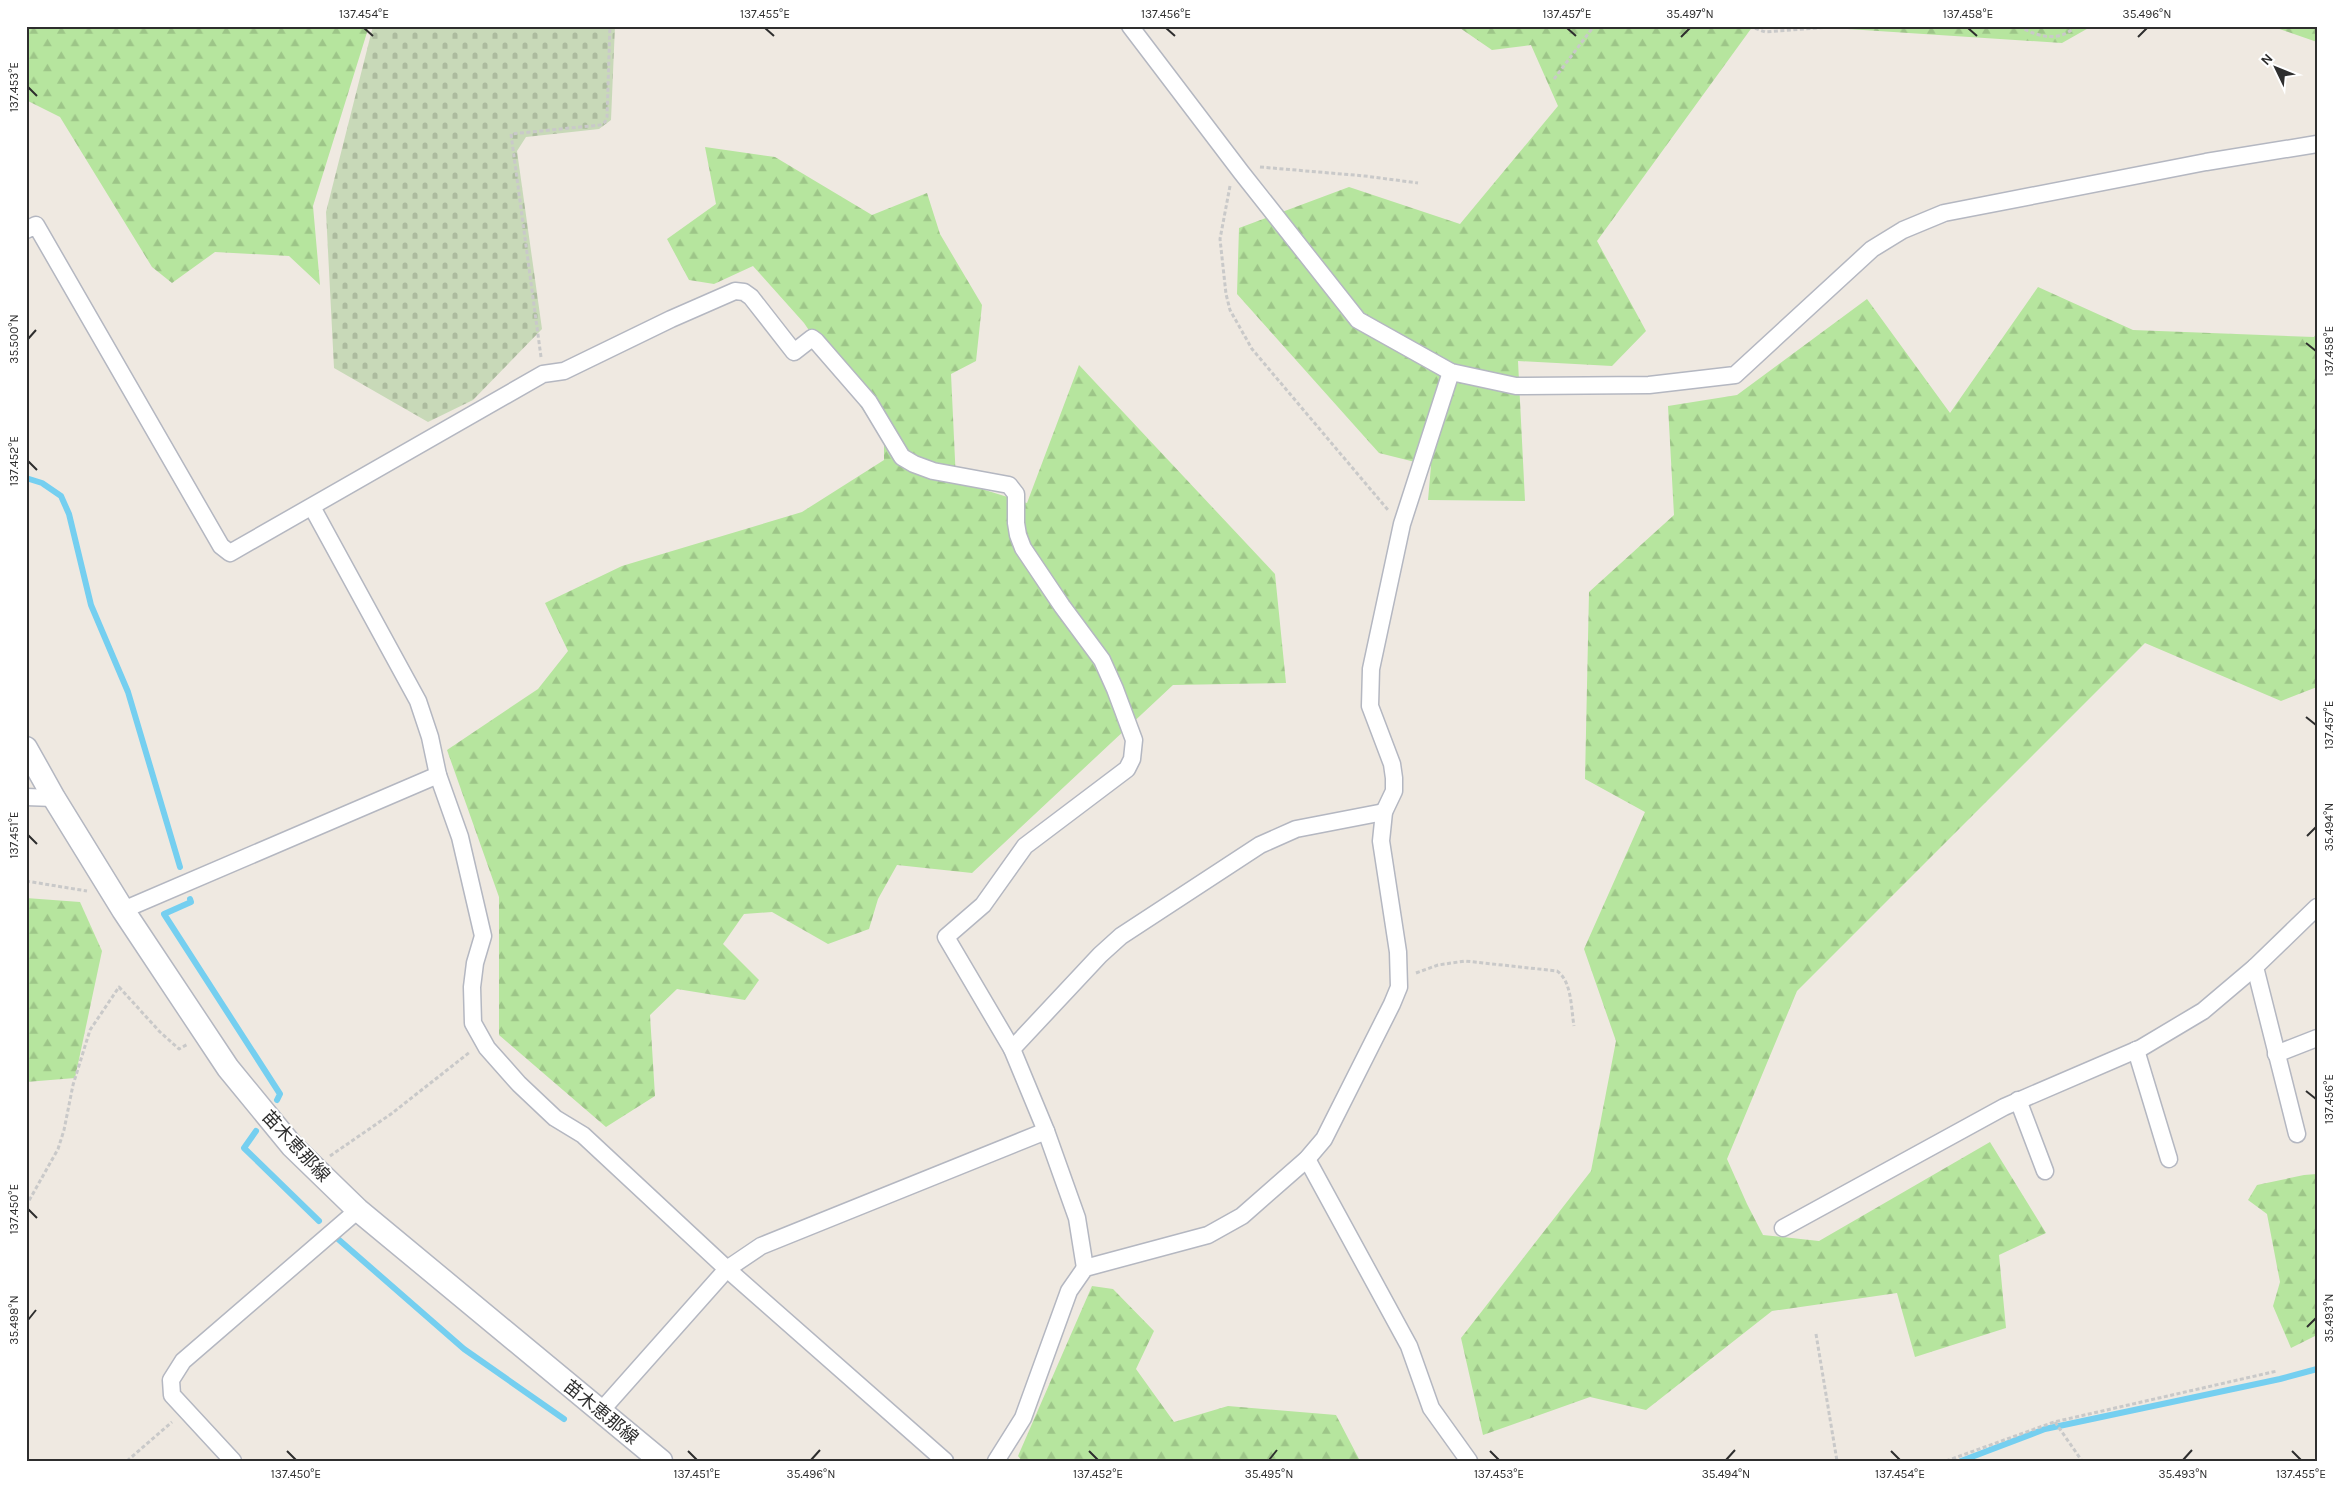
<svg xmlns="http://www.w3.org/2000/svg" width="2343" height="1487" viewBox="0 0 2343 1487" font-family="Karla,'Noto Sans JP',sans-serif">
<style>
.forest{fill:url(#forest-firs)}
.cemetery{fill:url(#cemetery-stones)}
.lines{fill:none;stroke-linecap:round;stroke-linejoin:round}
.stream{stroke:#75cff0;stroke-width:6}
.street-casing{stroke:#b4b7c1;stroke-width:19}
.secondary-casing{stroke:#b4b7c1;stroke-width:25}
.path{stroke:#c9c9c9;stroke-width:3;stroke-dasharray:4 2.5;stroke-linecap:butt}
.street{stroke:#fff;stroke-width:16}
.secondary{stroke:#fff;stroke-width:22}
.ticks{fill:none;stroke:#2e2e2e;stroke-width:2}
.labels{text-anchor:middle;stroke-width:4;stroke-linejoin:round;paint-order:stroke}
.street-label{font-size:18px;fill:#2e2e2e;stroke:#fff}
.neatline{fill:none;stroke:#2e2e2e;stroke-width:2}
.ticks-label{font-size:12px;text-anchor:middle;fill:#2e2e2e}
</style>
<defs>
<pattern id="forest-firs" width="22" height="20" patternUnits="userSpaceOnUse" patternTransform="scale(1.25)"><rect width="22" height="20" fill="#b6e59e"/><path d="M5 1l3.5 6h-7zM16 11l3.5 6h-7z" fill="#9dc588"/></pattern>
<pattern id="cemetery-stones" width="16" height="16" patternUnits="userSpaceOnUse" patternTransform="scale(1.25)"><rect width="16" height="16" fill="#c8d9b8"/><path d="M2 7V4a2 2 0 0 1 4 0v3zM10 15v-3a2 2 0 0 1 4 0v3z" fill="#acbb9e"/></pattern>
</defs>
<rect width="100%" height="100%" fill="#efe9e1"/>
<g class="forest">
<polygon points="26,26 369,26 313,206 320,285 289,256 215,252 172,283 152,267 60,117 26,100"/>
<polygon points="1457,26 1753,26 1597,241 1646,331 1612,366 1518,361 1525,501 1428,500 1431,466 1379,453 1237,294 1239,228 1349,187 1460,224 1558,106 1531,45 1492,50"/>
<polygon points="1802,26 2092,26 2062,43"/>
<polygon points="2271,26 2317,26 2317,42"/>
<polygon points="705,147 775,157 872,215 927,193 940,234 982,305 976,361 951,374 956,481 1027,503 1079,365 1275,574 1286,683 1173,685 972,873 897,865 878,899 869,929 828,944 772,912 744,914 723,944 759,980 745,1000 677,989 650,1015 655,1096 606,1127 499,1035 499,897 447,750 538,689 568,651 545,603 622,566 802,512 884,460 884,441 804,323 753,266 714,284 689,280 667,239 716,204"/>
<polygon points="2038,287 2133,330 2314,337 2317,332 2317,687 2281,701 2145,643 1797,991 1727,1159 1747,1204 1763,1235 1819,1241 1990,1142 2046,1233 1999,1255 2006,1328 1915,1357 1897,1293 1772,1311 1646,1410 1590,1397 1483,1435 1461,1338 1591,1171 1616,1041 1584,949 1645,812 1585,779 1589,592 1674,515 1668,406 1737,395 1867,299 1950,413"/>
<polygon points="26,898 80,902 102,951 75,1078 26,1082"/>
<polygon points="2317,1174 2317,1335 2291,1348 2273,1306 2280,1282 2267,1214 2248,1200 2257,1185 2304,1175"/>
<polygon points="1092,1286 1113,1289 1154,1331 1136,1369 1174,1422 1228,1406 1336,1415 1360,1461 1022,1461 1018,1456"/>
</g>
<polygon class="cemetery" points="373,26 615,26 611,120 599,129 526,137 517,151 542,329 473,400 428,422 334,368 326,212"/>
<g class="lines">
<g class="stream">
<polyline points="26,478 42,483 61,496 69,514 91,605 128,692 180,867"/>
<polyline points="190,899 191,902 164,914 280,1094 277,1100"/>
<polyline points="256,1131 244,1148 319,1221"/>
<polyline points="338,1239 464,1349 564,1419"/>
<polyline points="1961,1461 2045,1429 2280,1379 2317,1369"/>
</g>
<g class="street-casing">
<g id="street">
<polyline points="1130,26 1241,172 1358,320 1451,372 1516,386 1649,385 1735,375 1872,249 1903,230 1944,213 2206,162 2317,144"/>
<polyline points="26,230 36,225 221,546 230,553 543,374 564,371 671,319 735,291 744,292 751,297 794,352 812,338 816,341 869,402 902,457 914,464 933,471 1009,485 1016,494 1016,523 1018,535 1023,548 1062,606 1102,660 1115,689 1134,740 1132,759 1127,769 1025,846 983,905 946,937 1012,1049"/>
<polyline points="312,507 418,701 430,737 438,775 460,837 483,936 475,963 472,987 473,1023 487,1048 519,1084 555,1118 583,1135 727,1269 945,1461"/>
<polyline points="26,797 54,798"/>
<polyline points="123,910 438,775"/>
<polyline points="2136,1050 2169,1159"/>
<polyline points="2276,1054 2317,1038"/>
<polyline points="2018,1100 2045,1171"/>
<polyline points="2297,1134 2255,967 2317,907"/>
<polyline points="1307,1159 1409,1346 1431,1408 1469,1461"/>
<polyline points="1783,1228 2004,1107 2141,1048 2203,1011 2255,967"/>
<polyline points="1085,1268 1077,1218 1046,1131 1012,1049 1100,955 1121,936 1260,845 1296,829 1384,812"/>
<polyline points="600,1412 727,1269 761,1246 1046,1131"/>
<polyline points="233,1461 172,1395 171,1380 183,1361 358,1210"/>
<polyline points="996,1461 1023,1418 1069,1291 1085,1268 1208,1235 1242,1216 1307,1159 1324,1139 1392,1004 1399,987 1398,952 1381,841 1384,812 1394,791 1394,778 1392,764 1370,706 1371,669 1402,524 1451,372"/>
</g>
</g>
<g class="secondary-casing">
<polyline id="secondary" points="26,748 54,798 123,910 228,1068 292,1146 358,1210 661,1461"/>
</g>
<g class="path">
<polyline points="1749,26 1765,32 1843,26"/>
<path d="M 2019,26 C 2037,37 2059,43 2076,26"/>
<polyline points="1554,79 1594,26"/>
<polyline points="1260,167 1365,176 1418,183"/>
<polyline points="1230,186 1220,239 1226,294 1230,310 1252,349 1388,510"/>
<polyline points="541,357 511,134 600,125 605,122 607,117 610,26"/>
<polyline points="26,881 87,891"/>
<path d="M 1416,973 L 1438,965 L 1465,961 L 1557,971 C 1572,981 1571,1009 1574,1026"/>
<polyline points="330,1156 391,1114 470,1052"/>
<polyline points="26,1206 58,1149 64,1130 73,1085 90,1030 119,987 160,1032 179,1049 188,1044"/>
<polyline points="1816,1334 1837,1461"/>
<polyline points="2055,1422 2082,1461"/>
<polyline points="127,1461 172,1422"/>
<polyline points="1946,1461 2054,1422 2277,1371"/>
</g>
<use href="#street" class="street"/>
<use href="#secondary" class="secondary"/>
</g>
<path class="ticks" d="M 364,28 L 373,36M 765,28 L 774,36M 1166,28 L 1175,36M 1567,28 L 1576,36M 1968,28 L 1977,36M 1681,37 L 1690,28M 2138,37 L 2147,28M 28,87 L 37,96M 28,339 L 36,330M 2306,343 L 2316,351M 28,461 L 37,470M 2306,717 L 2316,725M 28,835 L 37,844M 2307,836 L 2316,827M 2306,1091 L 2316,1099M 28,1209 L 37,1218M 28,1320 L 36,1310M 2307,1327 L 2316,1318M 287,1451 L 296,1460M 688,1451 L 697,1460M 1089,1451 L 1098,1460M 1490,1451 L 1499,1460M 1891,1451 L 1900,1460M 2292,1451 L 2301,1460M 811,1460 L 820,1450M 1269,1460 L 1277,1450M 1726,1460 L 1735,1450M 2183,1460 L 2192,1450"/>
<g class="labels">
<g class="street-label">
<text transform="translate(296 1146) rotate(47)" y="6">苗木恵那線</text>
<text transform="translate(601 1412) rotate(39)" y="6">苗木恵那線</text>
</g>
</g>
<rect width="2343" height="1487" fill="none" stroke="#ffffff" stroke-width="55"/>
<g transform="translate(2276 68) rotate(313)" stroke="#ffffff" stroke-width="4" paint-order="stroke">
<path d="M0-4L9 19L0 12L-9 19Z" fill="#2e2e2e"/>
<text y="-8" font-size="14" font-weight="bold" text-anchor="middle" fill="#2e2e2e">N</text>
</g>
<rect x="28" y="28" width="2288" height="1432" class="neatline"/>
<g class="ticks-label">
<text x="364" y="18">137.454°E</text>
<text x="765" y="18">137.455°E</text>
<text x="1166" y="18">137.456°E</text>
<text x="1567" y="18">137.457°E</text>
<text x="1690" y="18">35.497°N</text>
<text x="1968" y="18">137.458°E</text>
<text x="2147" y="18">35.496°N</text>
<text transform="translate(14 87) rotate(-90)" y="4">137.453°E</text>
<text transform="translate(14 339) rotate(-90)" y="4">35.500°N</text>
<text transform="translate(2329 351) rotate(-90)" y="4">137.458°E</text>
<text transform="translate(14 461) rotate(-90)" y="4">137.452°E</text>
<text transform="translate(2329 725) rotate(-90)" y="4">137.457°E</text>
<text transform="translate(2329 827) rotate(-90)" y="4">35.494°N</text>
<text transform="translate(14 835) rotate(-90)" y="4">137.451°E</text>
<text transform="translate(2329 1099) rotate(-90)" y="4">137.456°E</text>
<text transform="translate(14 1209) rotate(-90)" y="4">137.450°E</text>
<text transform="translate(2329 1318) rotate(-90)" y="4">35.493°N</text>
<text transform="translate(14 1320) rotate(-90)" y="4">35.498°N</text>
<text x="296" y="1478">137.450°E</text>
<text x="697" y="1478">137.451°E</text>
<text x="811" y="1478">35.496°N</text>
<text x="1098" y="1478">137.452°E</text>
<text x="1269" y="1478">35.495°N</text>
<text x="1499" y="1478">137.453°E</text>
<text x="1726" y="1478">35.494°N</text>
<text x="1900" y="1478">137.454°E</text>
<text x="2183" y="1478">35.493°N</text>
<text x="2301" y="1478">137.455°E</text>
</g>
</svg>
